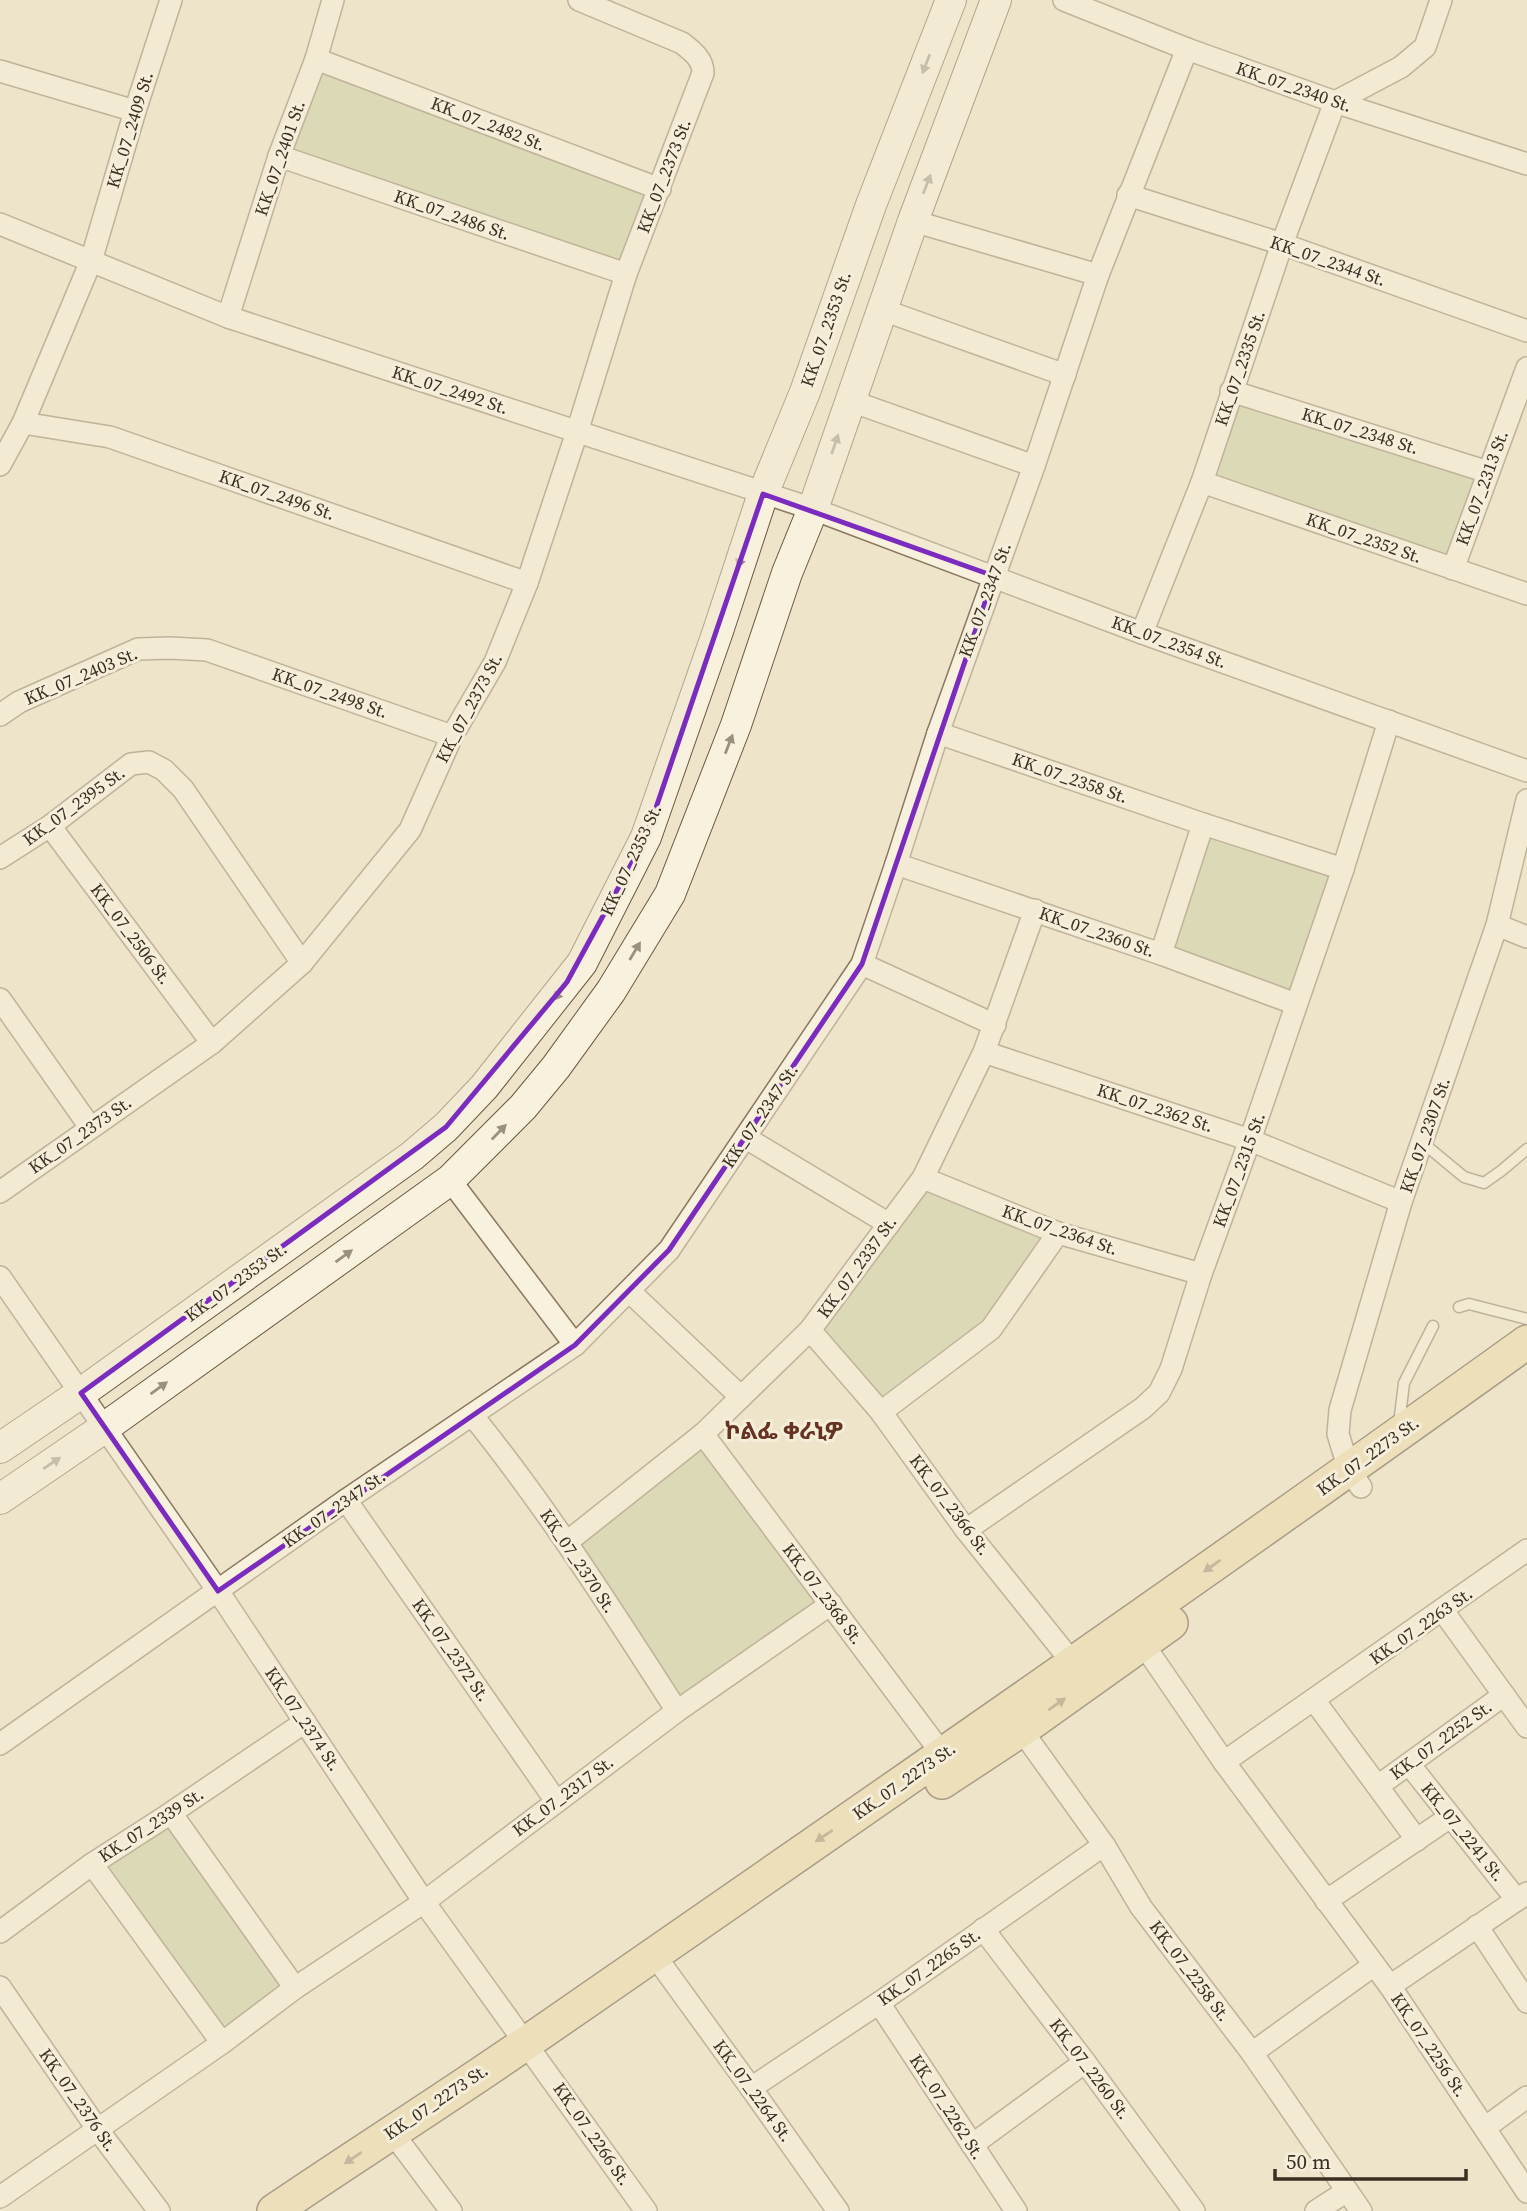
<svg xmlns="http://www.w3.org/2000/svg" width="1527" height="2211" viewBox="0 0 1527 2211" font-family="'Source Serif 4','Noto Sans Ethiopic',serif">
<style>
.green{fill:#c5cc9e}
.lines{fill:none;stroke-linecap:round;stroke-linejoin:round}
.lane-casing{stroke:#8a775f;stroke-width:13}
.street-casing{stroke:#8a775f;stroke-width:24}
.secondary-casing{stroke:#6c5842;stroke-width:32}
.primary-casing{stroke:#584633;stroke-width:36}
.lane{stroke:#f8f1de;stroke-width:10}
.street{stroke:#f8f1de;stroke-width:21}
.secondary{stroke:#f8f1de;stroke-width:30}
.primary{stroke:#eedaa5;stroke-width:33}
.oneway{fill:#9a9080}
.oneway2{fill:#948464}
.marked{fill:none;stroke:#7b2cbf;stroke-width:5;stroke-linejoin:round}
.labels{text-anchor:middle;stroke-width:6;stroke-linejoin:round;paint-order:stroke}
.street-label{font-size:18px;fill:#3b2f22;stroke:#f5eeda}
.district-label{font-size:24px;font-weight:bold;fill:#663323;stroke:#f5eeda}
</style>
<rect width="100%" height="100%" fill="#ede4ca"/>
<g class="green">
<polygon points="316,59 660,189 626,274 279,156"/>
<polygon points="1231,391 1488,472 1453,569 1202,482"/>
<polygon points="1203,824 1343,869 1296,1004 1161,954"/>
<polygon points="923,1178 1058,1233 994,1334 881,1412 810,1330"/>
<polygon points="703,1434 831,1604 677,1711 567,1542"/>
<polygon points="171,1813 295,1988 222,2043 92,1864"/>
</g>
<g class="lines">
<g class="lane-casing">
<g id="lane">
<polyline points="1423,1143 1464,1177 1484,1183 1501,1171 1527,1149"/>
<polyline points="1459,1307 1469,1304 1527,1319"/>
<polyline points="1399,1424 1404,1383 1433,1326"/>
</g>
</g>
<g class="street-casing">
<g id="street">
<polyline points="1064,0 1187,49 1335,102 1527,164"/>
<polyline points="316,59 660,189"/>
<polyline points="0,71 135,111"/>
<polyline points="1335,102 1401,67 1425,47 1441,0"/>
<polyline points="279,156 626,274"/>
<polyline points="1128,195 1282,244 1527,331"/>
<polyline points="913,221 1098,275"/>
<polyline points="0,224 228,317 813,509 1142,633 1527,771"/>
<polyline points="883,310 1065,375"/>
<polyline points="228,317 279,156 316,59 333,0"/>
<polyline points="1231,391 1488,472"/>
<polyline points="851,401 1034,466"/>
<polyline points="23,423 110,437 527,583"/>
<polyline points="0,465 23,423 91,261 135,111 171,0"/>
<polyline points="1202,482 1527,594"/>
<polyline points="1453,569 1527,368"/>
<polyline points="1142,633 1202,482 1282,244 1335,102"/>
<polyline points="0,715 19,702 138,649 170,648 207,650 452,736"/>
<polyline points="938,733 1203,824 1343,869"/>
<polyline points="50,826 212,1043"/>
<polyline points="0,858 50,826 131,764 149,762 164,770 183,789 302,963"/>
<polyline points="896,864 1161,954 1296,1004"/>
<polyline points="1497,925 1527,937"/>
<polyline points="1161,954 1203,824"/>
<polyline points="862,964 995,1025"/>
<polyline points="0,999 90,1127"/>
<polyline points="984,1052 1250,1140 1401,1202"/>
<polyline points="746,1138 889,1224"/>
<polyline points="923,1178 1058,1233 1201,1274"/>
<polyline points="450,1180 575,1345"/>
<path d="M 0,1192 L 212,1043 L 302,963 L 410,830 L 452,736 L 495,662 L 527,583 L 577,432 L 626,274 L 703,73 C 703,59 693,52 682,43 L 579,0"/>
<polyline points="0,1277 218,1591 424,1902 646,2211"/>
<polyline points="629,1291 741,1397"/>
<polyline points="810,1330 881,1412 966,1530 1080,1672"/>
<polyline points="881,1412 991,1329 1058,1233"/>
<path d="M 472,1415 C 548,1509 612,1610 677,1711"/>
<polyline points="703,1434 949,1763"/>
<polyline points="1361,1487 1349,1470 1338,1434 1340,1410 1401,1202 1497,925 1527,800"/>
<polyline points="346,1500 556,1801"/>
<polyline points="966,1530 1143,1408 1159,1393 1171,1369 1201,1274 1250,1140 1343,869 1389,721"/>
<polyline points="567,1542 703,1434 810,1330 923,1178 984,1052 1035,910"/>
<polyline points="1443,1611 1527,1727"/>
<polyline points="1137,1635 1224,1762 1390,1986 1527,2192"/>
<polyline points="1314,1700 1417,1840"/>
<polyline points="1015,1721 1104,1845 1141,1907 1252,2053 1361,2211"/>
<polyline points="0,1744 346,1500 575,1345 669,1250 862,964 896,864 938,733 1034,466 1098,275 1187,49"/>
<polyline points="1224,1762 1527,1550"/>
<polyline points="1409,1764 1517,1900"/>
<polyline points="1378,1786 1504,1695"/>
<polyline points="171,1813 295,1988"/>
<polyline points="92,1864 222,2043"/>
<polyline points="1326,1901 1450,1817"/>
<polyline points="1477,1926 1527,2002"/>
<polyline points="983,1929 1085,2062 1194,2211"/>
<polyline points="0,1932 92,1864 171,1813 305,1722"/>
<polyline points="653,1953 751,2088 838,2211"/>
<polyline points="1390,1986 1527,1893"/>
<polyline points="0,1987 98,2130 159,2211"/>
<polyline points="879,2003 1016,2211"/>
<polyline points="1252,2053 1374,1965"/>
<polyline points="751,2088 879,2003 1104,1845"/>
<polyline points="1486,2127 1527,2097"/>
<polyline points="392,2132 451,2211"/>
<polyline points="972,2145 1085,2062"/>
<polyline points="0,2197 222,2043 295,1988 424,1902 677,1711 831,1604"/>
<polyline points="1316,2211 1347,2191"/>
</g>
</g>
<g class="secondary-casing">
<g id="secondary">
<polyline points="0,1448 81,1393 412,1156 446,1127 484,1087 567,982 582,963 646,837 718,631 763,494 805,392 871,205 951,0"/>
<polyline points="0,1499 104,1428 450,1180 523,1107 556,1067 611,991 670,894 736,725 787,573 813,509 913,221 996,0"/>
</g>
</g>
<g class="primary-casing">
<g id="primary">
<polyline points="942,1782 1021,1730 1171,1623"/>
<path d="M 274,2211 C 358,2154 445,2099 529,2041 C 863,1810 1197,1579 1527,1342"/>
</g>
</g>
<use href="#lane" class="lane"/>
<use href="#street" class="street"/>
<use href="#secondary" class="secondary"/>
<use href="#primary" class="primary"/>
</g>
<defs><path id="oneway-solid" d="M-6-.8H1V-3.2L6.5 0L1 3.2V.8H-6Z" transform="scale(1.75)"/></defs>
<g class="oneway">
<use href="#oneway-solid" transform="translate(926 64) rotate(111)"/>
<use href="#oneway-solid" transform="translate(927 184) rotate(-69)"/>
<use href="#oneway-solid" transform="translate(835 444) rotate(-71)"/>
<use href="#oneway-solid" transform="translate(741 558) rotate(108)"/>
<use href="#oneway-solid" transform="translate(729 744) rotate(-69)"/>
<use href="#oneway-solid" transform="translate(635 951) rotate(-59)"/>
<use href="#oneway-solid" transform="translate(560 992) rotate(128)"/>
<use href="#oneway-solid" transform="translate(499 1132) rotate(-46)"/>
<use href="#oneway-solid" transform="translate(344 1256) rotate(-36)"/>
<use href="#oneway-solid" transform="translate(159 1388) rotate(-36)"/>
<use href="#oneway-solid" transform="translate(52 1463) rotate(-34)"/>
</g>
<g class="oneway2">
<use href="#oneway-solid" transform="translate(1212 1566) rotate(145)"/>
<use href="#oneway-solid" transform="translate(1057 1704) rotate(-35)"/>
<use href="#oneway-solid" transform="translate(824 1836) rotate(146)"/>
<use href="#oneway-solid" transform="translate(353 2158) rotate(146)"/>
</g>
<path d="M0 0H1527V2211H0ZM 763,494 L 994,576 L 862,964 L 669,1250 L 575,1345 L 218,1591 L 81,1393 L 446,1127 L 567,982 L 646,837 Z" fill="#ede4ca" fill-opacity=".55" fill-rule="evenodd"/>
<path class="marked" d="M 763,494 L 994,576 L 862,964 L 669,1250 L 575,1345 L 218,1591 L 81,1393 L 446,1127 L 567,982 L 646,837 Z"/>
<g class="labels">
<g class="street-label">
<text transform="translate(1294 87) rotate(19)" y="6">KK_07_2340 St.</text>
<text transform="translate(488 124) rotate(21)" y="6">KK_07_2482 St.</text>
<text transform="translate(130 130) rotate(-73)" y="6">KK_07_2409 St.</text>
<text transform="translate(280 158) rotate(-71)" y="6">KK_07_2401 St.</text>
<text transform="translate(664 176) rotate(-69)" y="6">KK_07_2373 St.</text>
<text transform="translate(452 215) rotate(19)" y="6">KK_07_2486 St.</text>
<text transform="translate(1328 261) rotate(19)" y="6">KK_07_2344 St.</text>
<text transform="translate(826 329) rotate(-71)" y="6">KK_07_2353 St.</text>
<text transform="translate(1240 368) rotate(-71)" y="6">KK_07_2335 St.</text>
<text transform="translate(450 390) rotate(18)" y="6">KK_07_2492 St.</text>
<text transform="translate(1360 431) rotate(17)" y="6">KK_07_2348 St.</text>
<text transform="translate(1482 488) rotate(-70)" y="6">KK_07_2313 St.</text>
<text transform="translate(277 495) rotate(19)" y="6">KK_07_2496 St.</text>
<text transform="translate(1364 538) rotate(19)" y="6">KK_07_2352 St.</text>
<text transform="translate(985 600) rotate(-70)" y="6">KK_07_2347 St.</text>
<text transform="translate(1169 642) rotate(20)" y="6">KK_07_2354 St.</text>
<text transform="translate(81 676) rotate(-23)" y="6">KK_07_2403 St.</text>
<text transform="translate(330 693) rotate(19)" y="6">KK_07_2498 St.</text>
<text transform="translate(469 708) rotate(-62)" y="6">KK_07_2373 St.</text>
<text transform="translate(1070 778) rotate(19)" y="6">KK_07_2358 St.</text>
<text transform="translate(74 806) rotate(-36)" y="6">KK_07_2395 St.</text>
<text transform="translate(631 860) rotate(-65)" y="6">KK_07_2353 St.</text>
<text transform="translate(1097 932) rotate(19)" y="6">KK_07_2360 St.</text>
<text transform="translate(131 934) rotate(53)" y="6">KK_07_2506 St.</text>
<text transform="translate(1155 1108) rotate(18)" y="6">KK_07_2362 St.</text>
<text transform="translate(760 1116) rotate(-56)" y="6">KK_07_2347 St.</text>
<text transform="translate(80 1135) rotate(-35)" y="6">KK_07_2373 St.</text>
<text transform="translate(1425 1135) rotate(-71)" y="6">KK_07_2307 St.</text>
<text transform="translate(1239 1170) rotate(-70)" y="6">KK_07_2315 St.</text>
<text transform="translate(1060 1230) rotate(19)" y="6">KK_07_2364 St.</text>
<text transform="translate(857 1267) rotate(-54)" y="6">KK_07_2337 St.</text>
<text transform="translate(236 1282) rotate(-36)" y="6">KK_07_2353 St.</text>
<text transform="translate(1368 1456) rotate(-36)" y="6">KK_07_2273 St.</text>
<text transform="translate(950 1505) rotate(53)" y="6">KK_07_2366 St.</text>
<text transform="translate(334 1509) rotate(-35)" y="6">KK_07_2347 St.</text>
<text transform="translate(578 1561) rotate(56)" y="6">KK_07_2370 St.</text>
<text transform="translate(823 1594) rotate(53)" y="6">KK_07_2368 St.</text>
<text transform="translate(1421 1626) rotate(-35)" y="6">KK_07_2263 St.</text>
<text transform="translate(451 1650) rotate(55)" y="6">KK_07_2372 St.</text>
<text transform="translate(303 1719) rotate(56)" y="6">KK_07_2374 St.</text>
<text transform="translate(1441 1740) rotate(-36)" y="6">KK_07_2252 St.</text>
<text transform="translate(904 1781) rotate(-35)" y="6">KK_07_2273 St.</text>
<text transform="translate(563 1796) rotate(-37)" y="6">KK_07_2317 St.</text>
<text transform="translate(151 1825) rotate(-33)" y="6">KK_07_2339 St.</text>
<text transform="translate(1463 1832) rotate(51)" y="6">KK_07_2241 St.</text>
<text transform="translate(929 1967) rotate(-35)" y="6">KK_07_2265 St.</text>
<text transform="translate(1190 1971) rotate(53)" y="6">KK_07_2258 St.</text>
<text transform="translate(1429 2045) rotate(56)" y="6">KK_07_2256 St.</text>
<text transform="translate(1090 2069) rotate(53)" y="6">KK_07_2260 St.</text>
<text transform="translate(753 2091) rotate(54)" y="6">KK_07_2264 St.</text>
<text transform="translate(78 2100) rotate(55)" y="6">KK_07_2376 St.</text>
<text transform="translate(436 2102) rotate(-34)" y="6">KK_07_2273 St.</text>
<text transform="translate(947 2107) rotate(57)" y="6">KK_07_2262 St.</text>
<text transform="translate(592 2134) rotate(55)" y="6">KK_07_2266 St.</text>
</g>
<g class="district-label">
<text x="784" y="1439">ኮልፌ ቀራኒዎ</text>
</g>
</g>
<path d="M1275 2169v10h191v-10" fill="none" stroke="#3b2f22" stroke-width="3.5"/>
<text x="1286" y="2169" font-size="21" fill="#3b2f22" stroke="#f5eeda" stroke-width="5" paint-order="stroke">50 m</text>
</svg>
